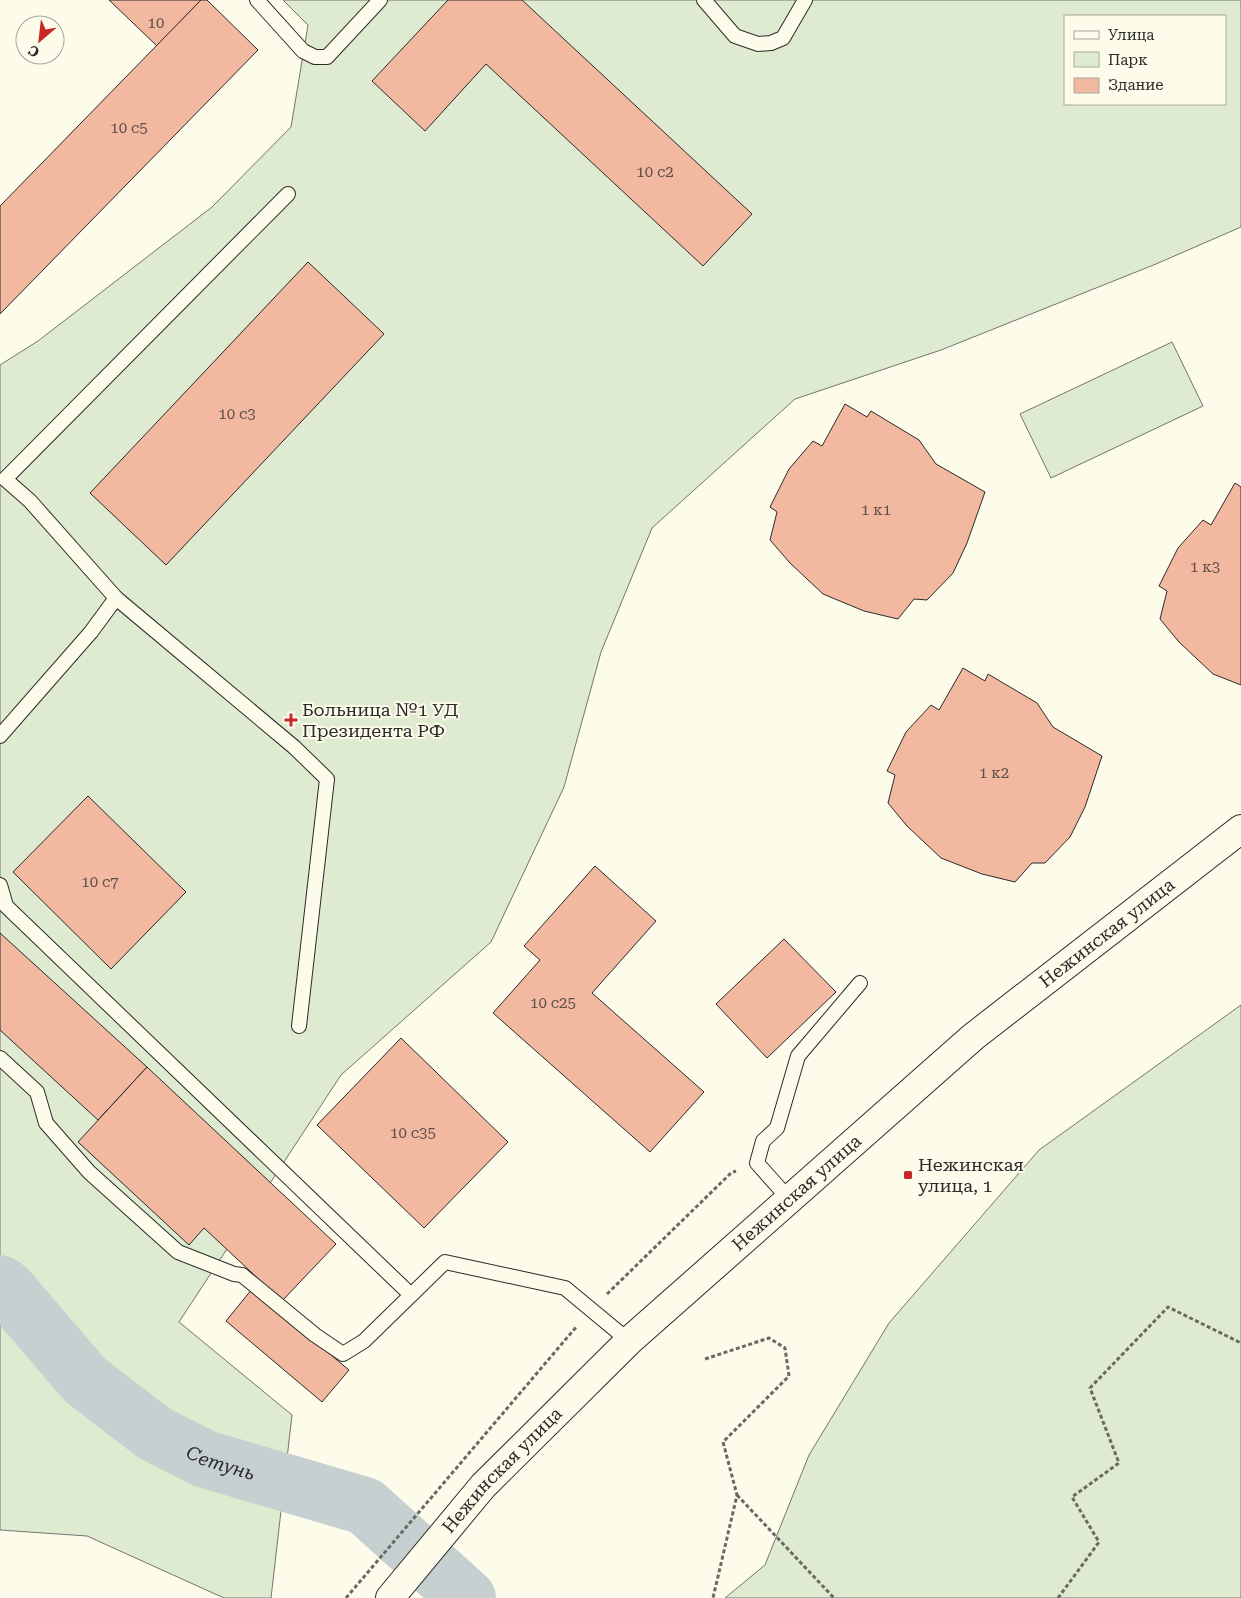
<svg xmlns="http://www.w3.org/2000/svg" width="1241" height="1598" viewBox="0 0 1241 1598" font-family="'Roboto Serif',serif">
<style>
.green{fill:#deebd1;stroke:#74746e;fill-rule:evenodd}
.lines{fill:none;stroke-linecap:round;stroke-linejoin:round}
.river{stroke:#c7d0d0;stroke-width:58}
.building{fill:#f2b8a0;stroke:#2b2b2b}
.lane-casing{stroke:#2b2b2b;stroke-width:16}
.secondary-casing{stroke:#2b2b2b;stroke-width:30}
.path{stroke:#6a6964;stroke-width:3;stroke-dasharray:4 2.5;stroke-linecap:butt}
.lane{stroke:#fdfbea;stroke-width:14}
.secondary{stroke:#fdfbea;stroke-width:28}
.poi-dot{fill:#c62828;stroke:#fdfbea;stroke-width:2}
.labels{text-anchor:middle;stroke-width:4;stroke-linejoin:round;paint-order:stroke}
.number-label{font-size:15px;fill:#5d4e48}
.poi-label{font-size:18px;fill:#2b2b2b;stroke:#fdfbea;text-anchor:start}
.street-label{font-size:18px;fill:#2b2b2b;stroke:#fdfbea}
.water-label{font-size:19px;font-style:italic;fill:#2b2b2b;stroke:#fdfbea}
</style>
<rect width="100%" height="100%" fill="#fdfbea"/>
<g class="green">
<path d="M 283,0 L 1241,0 L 1241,227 L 1156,264 L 941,350 L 795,399 L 652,528 L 601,652 L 564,787 L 491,942 L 341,1075 L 179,1322 L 292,1415 L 271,1598 L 224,1598 L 87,1536 L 0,1530 L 0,365 L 38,341 L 212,207 L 291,127 L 308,25 ZM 1065,16 L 1225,16 L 1225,104 L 1065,104 Z"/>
<polygon points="1172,342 1203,406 1051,478 1020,414"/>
<polygon points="1241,1005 1241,1598 725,1598 765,1565 809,1455 889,1323 1039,1150"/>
</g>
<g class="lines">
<path class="river" id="s1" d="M 0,1284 L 8,1290 L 85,1380 L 154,1433 L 205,1459 L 365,1506 L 467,1598"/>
</g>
<g class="building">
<polygon points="109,0 201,0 157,46"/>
<polygon points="201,0 207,0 258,50 0,314 0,206"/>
<polygon points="448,0 522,0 752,214 703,266 486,64 425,131 372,81"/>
<polygon points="308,262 384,334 166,565 90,493"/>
<polygon points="845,404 867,417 871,411 919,440 936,464 985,492 967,543 953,573 927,600 914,599 898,619 864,611 823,594 790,563 770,540 777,512 770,507 789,469 813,441 822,446"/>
<polygon points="1235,483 1241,487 1241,685 1213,674 1179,642 1160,619 1167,591 1159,586 1178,548 1203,520 1211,525"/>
<polygon points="963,668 985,681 988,674 1037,703 1053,727 1102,756 1085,807 1070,837 1045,863 1032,863 1015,882 982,874 941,858 907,826 888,803 895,775 887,771 906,732 931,705 939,710"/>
<polygon points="88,796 186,892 111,969 13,872"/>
<polygon points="595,866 656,921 592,993 704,1092 650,1152 493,1013 540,960 524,946"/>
<polygon points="0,933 147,1067 98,1120 0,1030"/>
<polygon points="784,939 836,992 767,1058 716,1004"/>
<polygon points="401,1038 508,1142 424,1228 317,1125"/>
<polygon points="147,1067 336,1244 282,1301 204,1228 189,1245 78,1142"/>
<polygon points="252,1289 349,1370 322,1402 226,1321"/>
</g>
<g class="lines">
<g class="lane-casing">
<g id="lane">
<polyline points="257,0 303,51 315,57 327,57 380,0"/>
<polyline points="704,0 735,36 758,44 771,43 783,38 805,0"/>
<polyline points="116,598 294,747 327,779 299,1026"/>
<polyline points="0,736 91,632 116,598 30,501 5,479 288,194"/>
<polyline points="0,885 6,906 411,1295"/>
<polyline points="0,1058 37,1092 46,1123 89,1172 178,1252 234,1274 242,1275 315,1335 343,1354 364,1341 445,1262 565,1288 629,1341"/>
<polyline points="789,1199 757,1163 763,1141 777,1128 798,1056 860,983"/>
</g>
</g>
<g class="secondary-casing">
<g id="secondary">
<path id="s2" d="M 390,1598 L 483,1486 L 629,1341 L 973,1037 L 1241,829"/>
</g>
</g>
<g class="path">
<polyline points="607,1294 731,1173 736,1171"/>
<polyline points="705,1359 769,1338 785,1348 789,1376 723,1442 737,1495 713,1598"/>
<polyline points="737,1495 834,1598"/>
<polyline points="346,1598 577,1326"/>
<polyline points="1058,1598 1099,1542 1072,1497 1119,1463 1090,1388 1168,1307 1241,1343"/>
</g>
<use href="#lane" class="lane"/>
<use href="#secondary" class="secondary"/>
</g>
<g class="poi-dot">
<path d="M288.5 712.5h5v5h5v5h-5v5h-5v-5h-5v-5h5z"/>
<rect x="903" y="1170" width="10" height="10" rx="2.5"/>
</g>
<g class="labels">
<g class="number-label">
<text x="156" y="28">10</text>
<text x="129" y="133">10 с5</text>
<text x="655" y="177">10 с2</text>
<text x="237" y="419">10 с3</text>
<text x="876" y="515">1 к1</text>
<text x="1205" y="572">1 к3</text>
<text x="994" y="778">1 к2</text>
<text x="100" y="887">10 с7</text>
<text x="553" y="1008">10 с25</text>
<text x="413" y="1138">10 с35</text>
</g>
<g class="poi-label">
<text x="302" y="716">Больница №1 УД<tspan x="302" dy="21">Президента РФ</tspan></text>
<text x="918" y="1171">Нежинская<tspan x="918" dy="21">улица, 1</tspan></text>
</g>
<g class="street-label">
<text dy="6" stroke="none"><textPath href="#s2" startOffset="980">Нежинская улица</textPath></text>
<text dy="6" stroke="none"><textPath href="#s2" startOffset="575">Нежинская улица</textPath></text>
<text dy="6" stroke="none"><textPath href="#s2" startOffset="170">Нежинская улица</textPath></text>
</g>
<g class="water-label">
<text dy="7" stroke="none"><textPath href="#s1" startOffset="289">Сетунь</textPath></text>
</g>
</g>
<rect x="1064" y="15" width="162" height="90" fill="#fdfbea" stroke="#a9a89e"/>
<rect x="1074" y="31" width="25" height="8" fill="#fdfbea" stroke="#a9a89e"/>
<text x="1108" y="40" font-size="15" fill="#2b2b2b">Улица</text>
<rect x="1074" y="52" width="25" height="15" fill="#deebd1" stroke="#a9a89e"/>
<text x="1108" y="65" font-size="15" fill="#2b2b2b">Парк</text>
<rect x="1074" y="78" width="25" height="15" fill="#f2b8a0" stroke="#a9a89e"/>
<text x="1108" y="90" font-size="15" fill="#2b2b2b">Здание</text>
<g transform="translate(40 40) rotate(208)"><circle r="24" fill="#fdfbea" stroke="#a9a89e"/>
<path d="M0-4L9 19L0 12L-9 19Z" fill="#c62828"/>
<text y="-8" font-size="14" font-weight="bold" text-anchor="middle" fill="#2b2b2b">С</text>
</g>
</svg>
